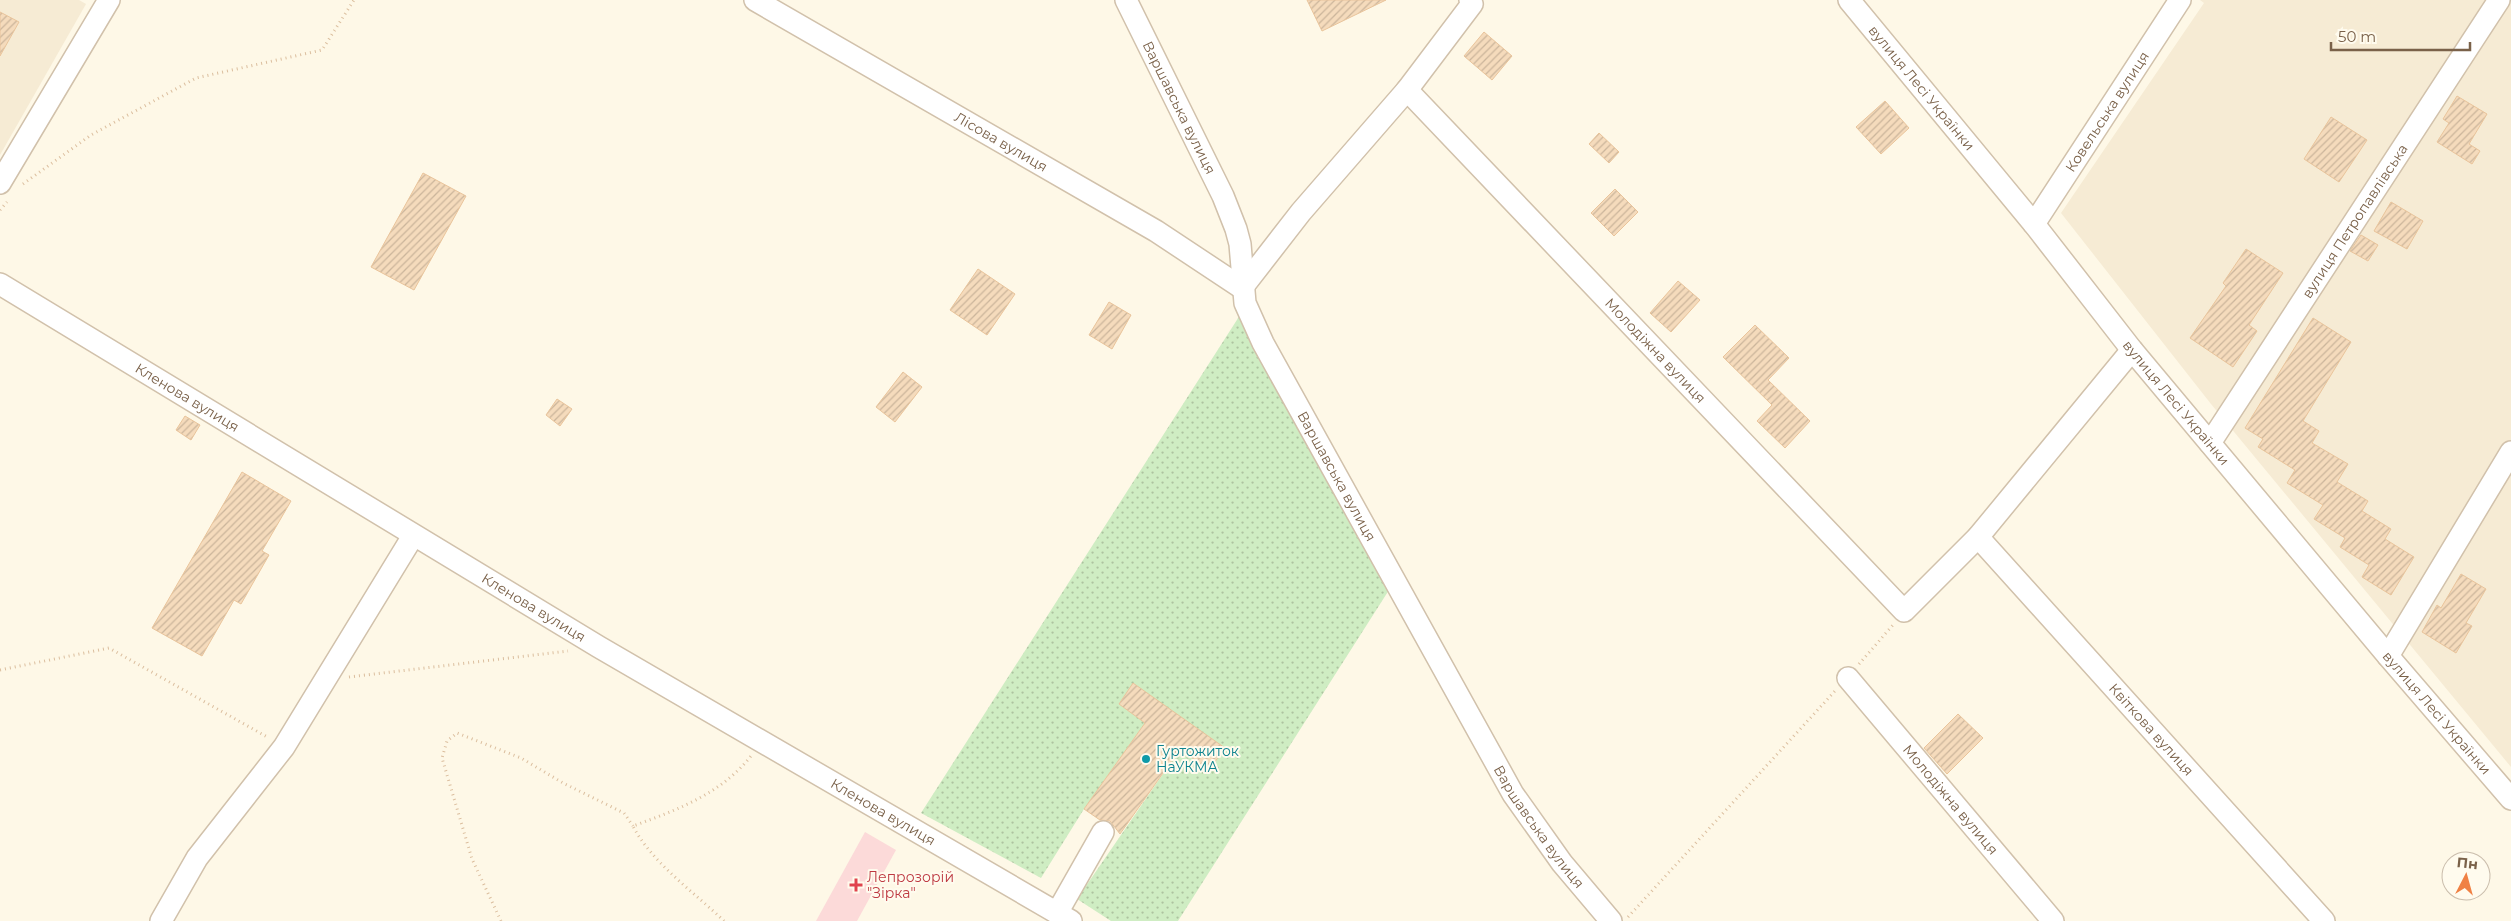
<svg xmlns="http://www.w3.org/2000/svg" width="2511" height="921" viewBox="0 0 2511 921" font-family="Montserrat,sans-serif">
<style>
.residential{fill:#f6ebd4}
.medical{fill:#fcdad9}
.park{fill:url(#park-dots)}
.building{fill:url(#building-hatch);stroke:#e9c49b}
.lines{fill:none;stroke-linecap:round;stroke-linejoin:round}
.minor-casing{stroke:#d1c1ab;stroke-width:24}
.path{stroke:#dbbe9e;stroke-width:3;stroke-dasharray:1 4;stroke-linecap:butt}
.minor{stroke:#fff;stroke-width:21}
.culture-dot{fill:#0f9aa8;stroke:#fffbee;stroke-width:2}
.health-dot{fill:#e0444e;stroke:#fffbee;stroke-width:2}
.labels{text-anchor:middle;stroke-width:4;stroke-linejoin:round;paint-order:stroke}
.street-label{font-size:14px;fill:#7a6149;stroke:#fffbee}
.culture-label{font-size:14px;fill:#0d838f;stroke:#fffbee;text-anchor:start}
.health-label{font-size:14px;fill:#be3a42;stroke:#fffbee;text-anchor:start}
</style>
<defs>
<pattern id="park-dots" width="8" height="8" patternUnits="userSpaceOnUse" patternTransform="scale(1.25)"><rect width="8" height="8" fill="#cfedc3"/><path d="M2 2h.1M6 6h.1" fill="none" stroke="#adc3a0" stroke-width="1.8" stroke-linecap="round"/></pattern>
<pattern id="building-hatch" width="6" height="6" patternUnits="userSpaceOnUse" patternTransform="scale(1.25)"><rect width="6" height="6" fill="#f5dbbc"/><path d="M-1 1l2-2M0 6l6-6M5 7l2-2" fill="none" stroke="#cbb59b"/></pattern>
</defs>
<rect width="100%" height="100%" fill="#fef8e7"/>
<g class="residential">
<polygon points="0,0 79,0 86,4 0,155"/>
<polygon points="2200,0 2511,0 2511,767 2211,404 2061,213 2204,3"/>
</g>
<polygon class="medical" points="865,832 896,850 857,921 816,921"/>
<polygon class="park" points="1242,312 1389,590 1178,921 1111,921 1077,899 1180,749 1209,769 1133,684 1119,704 1145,723 1084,809 1041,878 921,813"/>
<g class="building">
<polygon points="1307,0 1386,0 1322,31"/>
<polygon points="0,12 19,22 0,56"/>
<polygon points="1484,32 1512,56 1492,80 1464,56"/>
<polygon points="2457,96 2487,114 2469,144 2480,151 2472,164 2437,142 2449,123 2443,119"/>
<polygon points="1885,101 1909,128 1881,154 1856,127"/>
<polygon points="2331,117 2367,140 2339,182 2304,159"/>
<polygon points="1599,133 1619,152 1609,163 1589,144"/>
<polygon points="423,173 466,196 414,290 371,267"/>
<polygon points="1615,189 1638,212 1614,236 1591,213"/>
<polygon points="2391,202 2423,221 2407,249 2374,231"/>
<polygon points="2361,235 2378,245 2368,261 2350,251"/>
<polygon points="2246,249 2283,273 2249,325 2257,331 2233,367 2190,338 2226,286 2223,283"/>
<polygon points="978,269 1015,294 987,335 950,310"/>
<polygon points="1678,281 1700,300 1671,332 1650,313"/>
<polygon points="1109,302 1131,315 1112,349 1089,335"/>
<polygon points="2313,318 2351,342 2303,421 2319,431 2312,443 2348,464 2337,482 2368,501 2362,511 2391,529 2385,539 2414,557 2391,595 2362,577 2369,565 2340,547 2345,538 2314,519 2323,505 2287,483 2295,470 2258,447 2263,439 2245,428"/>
<polygon points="1755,325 1789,358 1768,380 1810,421 1785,448 1757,421 1772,405 1723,357"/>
<polygon points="903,372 922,387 895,422 876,407"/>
<polygon points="557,399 572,409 560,426 546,415"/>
<polygon points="185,416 200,425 191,440 176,430"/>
<polygon points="242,472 291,501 262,551 269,555 241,604 234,600 202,656 152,628"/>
<polygon points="2461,574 2486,589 2466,623 2472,626 2456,653 2422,632 2437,605 2441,608"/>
<polygon points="1133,683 1225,748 1209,770 1180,749 1120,834 1110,821 1100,820 1084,809 1145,723 1119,704"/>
<polygon points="1958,714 1983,738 1947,774 1924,748"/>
</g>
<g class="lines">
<g class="minor-casing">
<g id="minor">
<path id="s1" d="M 755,0 L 1156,231 L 1242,288 L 1301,212 L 1407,90 L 1472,4 L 1470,0"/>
<path id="s2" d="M 1126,0 L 1223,196 L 1236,229 L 1240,244 L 1245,303 L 1263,343 L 1513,794 L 1562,863 L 1611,921"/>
<path id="s3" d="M 1849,0 L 2034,224 L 2132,350 L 2388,656 L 2511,799"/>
<path id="s4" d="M 1407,90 L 1904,611 L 1978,537 L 2132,350"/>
<polyline points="0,183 109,0"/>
<path id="s5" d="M 2034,224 L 2180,0"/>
<path id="s6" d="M 0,284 L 599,647 L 1071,921"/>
<path id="s7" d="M 2210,443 L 2499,0"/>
<path id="s8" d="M 1978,537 L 2324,921"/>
<polyline points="2388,656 2511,452"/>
<path id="s9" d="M 1848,678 L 2053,921"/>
<polyline points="1057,913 1103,832"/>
<polyline points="161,921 197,858 284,747 413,536"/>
</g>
</g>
<g class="path">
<polyline points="23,184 91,135 196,78 322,50 354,0"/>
<polyline points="0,210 7,202"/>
<polyline points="1859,664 1893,625"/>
<polyline points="0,670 109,648 269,738"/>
<polyline points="349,677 568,651"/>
<polyline points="1628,917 1835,691"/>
<polyline points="501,921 472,859 442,758 447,741 457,733 521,758 563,783 624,813 633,826"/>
<path d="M 724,921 C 695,893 651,862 633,826 C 677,810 721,794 751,756"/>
</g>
<use href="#minor" class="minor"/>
</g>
<circle class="culture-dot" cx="1146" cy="759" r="5"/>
<path class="health-dot" d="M853.5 877.5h5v5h5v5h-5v5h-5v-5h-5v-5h5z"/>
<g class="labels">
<g class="street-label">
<text dy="5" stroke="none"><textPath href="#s3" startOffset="114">вулиця Лесі Українки</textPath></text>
<text dy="5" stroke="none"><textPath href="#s2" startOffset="120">Варшавська вулиця</textPath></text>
<text dy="5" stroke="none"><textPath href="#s5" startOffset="134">Ковельська вулиця</textPath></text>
<text dy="5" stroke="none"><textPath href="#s1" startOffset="284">Лісова вулиця</textPath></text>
<text dy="5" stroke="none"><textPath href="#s7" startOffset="265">вулиця Петропавлівська</textPath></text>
<text dy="5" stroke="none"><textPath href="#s4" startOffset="360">Молодіжна вулиця</textPath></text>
<text dy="5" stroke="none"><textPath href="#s6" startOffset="219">Кленова вулиця</textPath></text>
<text dy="5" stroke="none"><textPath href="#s3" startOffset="519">вулиця Лесі Українки</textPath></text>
<text dy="5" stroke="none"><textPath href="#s2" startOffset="525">Варшавська вулиця</textPath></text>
<text dy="5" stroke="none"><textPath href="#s6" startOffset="624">Кленова вулиця</textPath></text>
<text dy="5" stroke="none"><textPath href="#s3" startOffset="924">вулиця Лесі Українки</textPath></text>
<text dy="5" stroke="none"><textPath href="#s8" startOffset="259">Квіткова вулиця</textPath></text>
<text dy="5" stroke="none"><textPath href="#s9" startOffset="159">Молодіжна вулиця</textPath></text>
<text dy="5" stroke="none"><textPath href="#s6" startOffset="1029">Кленова вулиця</textPath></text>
<text dy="5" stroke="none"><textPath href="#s2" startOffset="930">Варшавська вулиця</textPath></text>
</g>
<g class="culture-label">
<text x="1156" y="756">Гуртожиток<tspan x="1156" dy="16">НаУКМА</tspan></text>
</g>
<g class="health-label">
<text x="867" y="882">Лепрозорій<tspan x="867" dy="16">"Зірка"</tspan></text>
</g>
</g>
<g transform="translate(2466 876) rotate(6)"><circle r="24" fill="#fffbee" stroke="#cabdac"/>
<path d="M0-4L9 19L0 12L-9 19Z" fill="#f08144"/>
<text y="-8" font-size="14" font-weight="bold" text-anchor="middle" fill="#7a6149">Пн</text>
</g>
<path d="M2331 42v8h139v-8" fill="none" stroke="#7a6149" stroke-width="2.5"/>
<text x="2338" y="42" font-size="15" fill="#7a6149" stroke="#fffbee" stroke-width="4" paint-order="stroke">50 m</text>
</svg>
